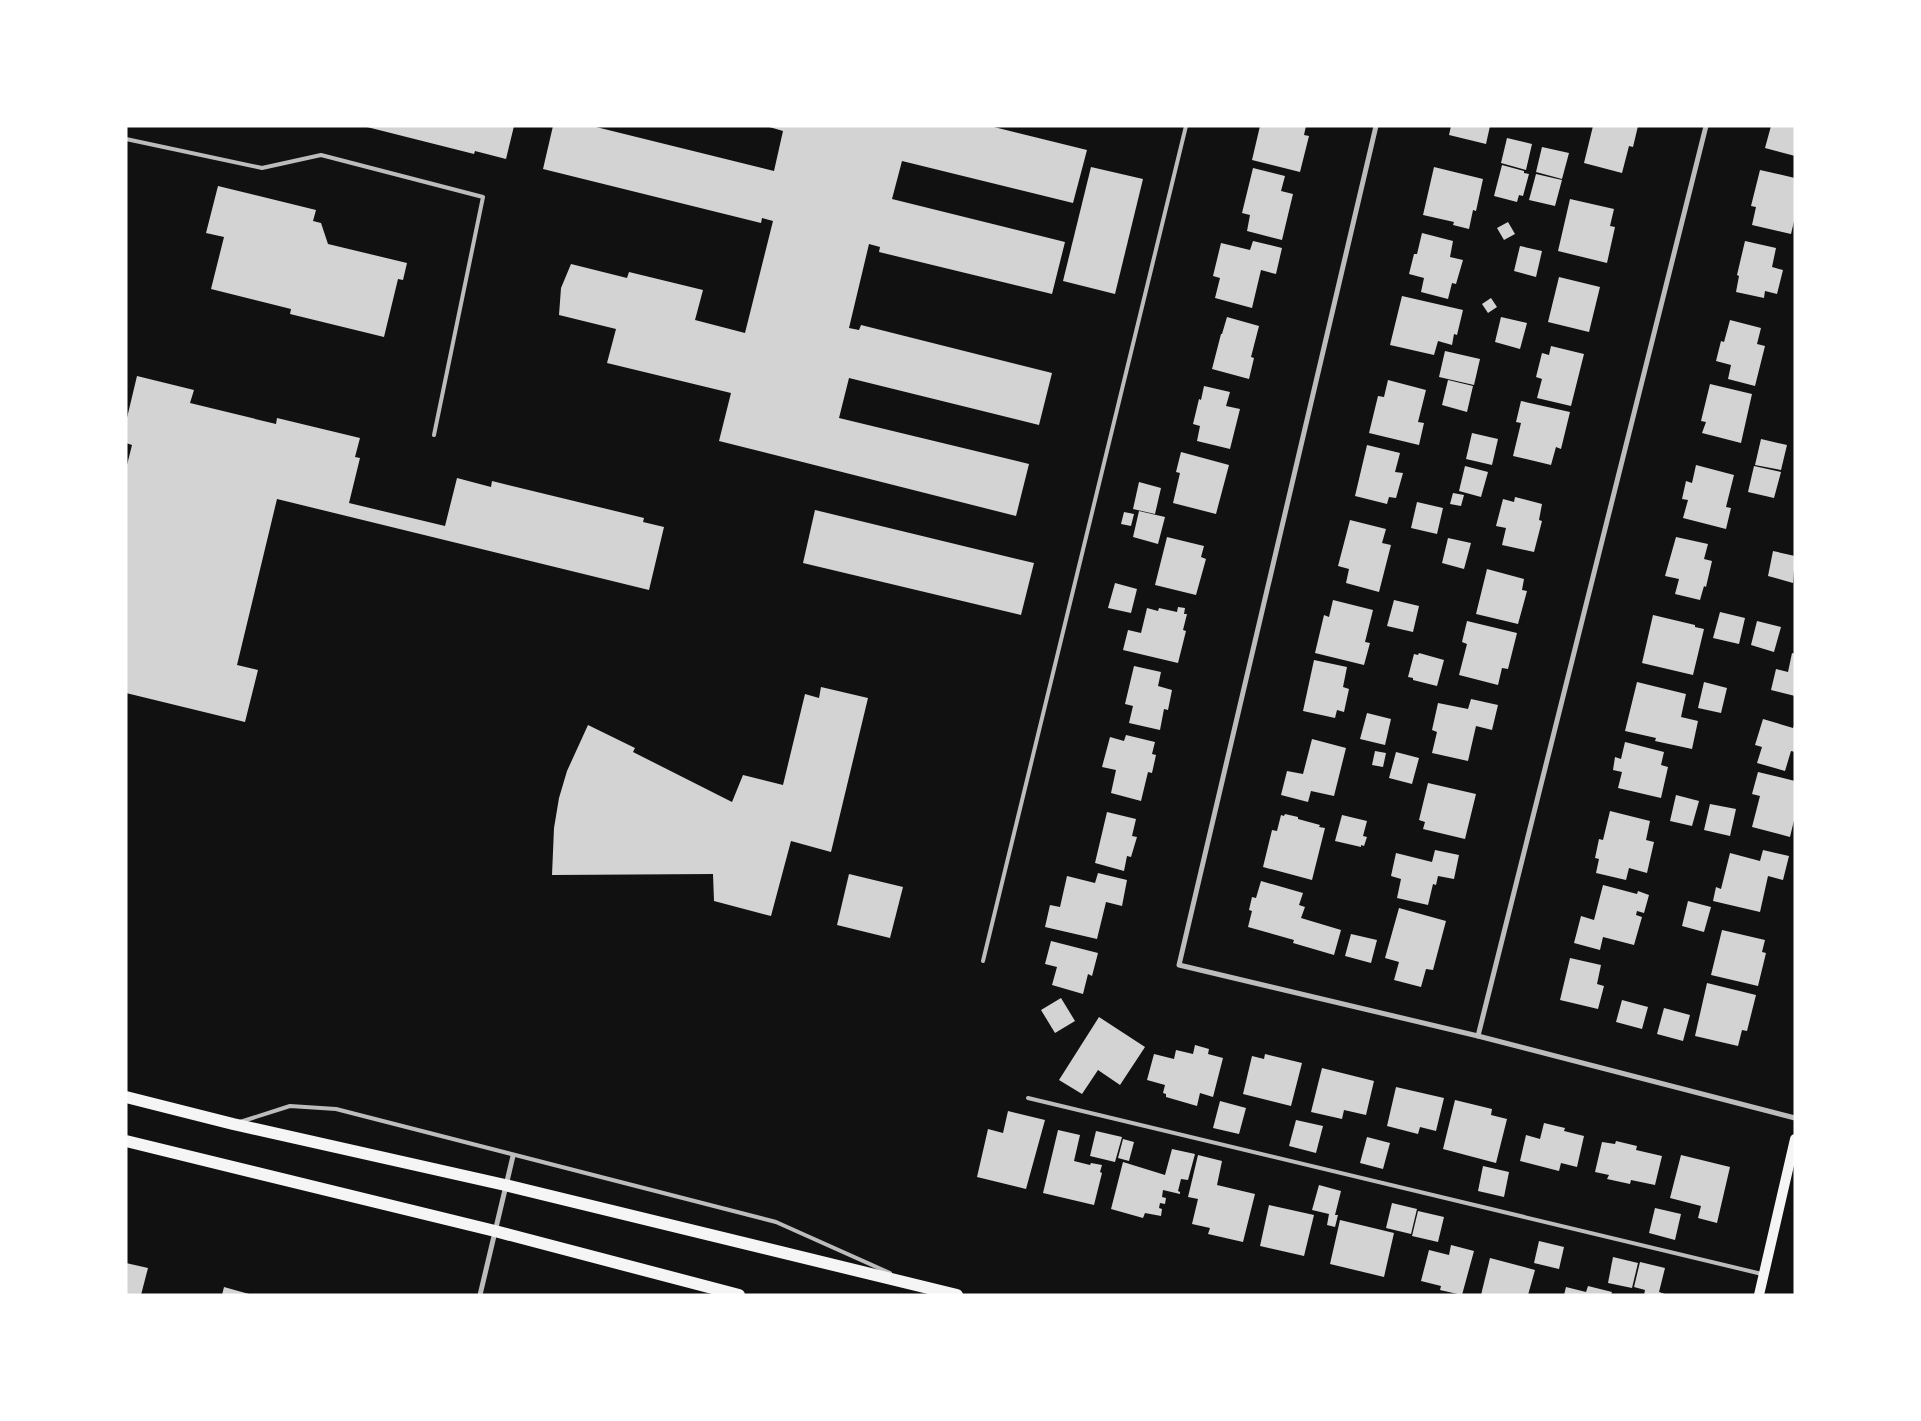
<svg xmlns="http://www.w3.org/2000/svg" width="1921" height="1421" viewBox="0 0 1921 1421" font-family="Jost,sans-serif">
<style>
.building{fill:#d3d3d3}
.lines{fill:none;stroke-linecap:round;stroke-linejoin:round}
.service{stroke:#bcbcbc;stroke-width:4}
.minor{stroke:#bcbcbc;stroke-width:5}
.secondary{stroke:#f5f5f5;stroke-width:10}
.primary{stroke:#f5f5f5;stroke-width:12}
</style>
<rect width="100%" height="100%" fill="#111"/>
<g class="building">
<polygon points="363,126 514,126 506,159 475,151 474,154"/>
<polygon points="553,126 592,126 774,171 783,131 766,126 990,126 1087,150 1073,203 902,161 892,199 1065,242 1052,294 879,252 880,247 869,244 849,328 859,330 861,325 1052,373 1039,425 849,378 839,418 1029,464 1016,516 719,441 731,393 607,363 616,329 559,315 561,288 571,264 627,278 629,272 703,290 695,320 745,333 773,221 762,218 761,223 543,169"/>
<polygon points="1260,126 1306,126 1304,135 1309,136 1300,172 1252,160"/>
<polygon points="1451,126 1490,126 1486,144 1449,135"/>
<polygon points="1593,126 1638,126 1633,147 1629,146 1622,173 1584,163"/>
<polygon points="1771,126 1795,126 1795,156 1765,148"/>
<polygon points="1507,138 1532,144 1526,170 1501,163"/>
<polygon points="1542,147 1569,153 1562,179 1536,172"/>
<polygon points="1502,165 1524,171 1524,173 1529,174 1523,196 1519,195 1517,202 1494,196"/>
<polygon points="1091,167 1143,179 1115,294 1063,281"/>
<polygon points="1434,167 1483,179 1476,211 1473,210 1469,229 1453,225 1454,222 1423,215"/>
<polygon points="1253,168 1285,176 1281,191 1293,194 1282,240 1247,231 1250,215 1242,213"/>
<polygon points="1760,170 1795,178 1795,217 1791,234 1752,225 1756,207 1751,206"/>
<polygon points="1536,174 1562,180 1555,206 1529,200"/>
<polygon points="218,186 316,210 313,221 321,223 328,244 407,263 403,280 398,279 384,337 290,314 291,309 211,289 224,237 206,233"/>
<polygon points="1570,199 1614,209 1610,226 1615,227 1607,263 1558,251"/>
<polygon points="1508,222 1515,234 1504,240 1497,228"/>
<polygon points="1422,233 1453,241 1450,257 1463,260 1456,284 1452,283 1448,299 1421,292 1424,278 1409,274 1414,254 1417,254"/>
<polygon points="1253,241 1282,248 1276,274 1261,270 1252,308 1215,298 1220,278 1213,276 1221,243 1250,250"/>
<polygon points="1745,241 1776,248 1772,267 1783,270 1777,294 1765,291 1764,298 1736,292 1739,276 1737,275"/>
<polygon points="1520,246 1542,251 1536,277 1514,271"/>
<polygon points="1559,277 1600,287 1589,332 1548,322"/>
<polygon points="1402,296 1463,310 1457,335 1454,334 1452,345 1438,341 1434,355 1390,345"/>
<polygon points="1491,298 1497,307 1488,313 1482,304"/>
<polygon points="1227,317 1259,326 1251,357 1254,358 1249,379 1212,369 1221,334 1222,334"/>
<polygon points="1501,317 1527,323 1520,349 1495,342"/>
<polygon points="1730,320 1761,328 1757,344 1765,346 1755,386 1728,379 1731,365 1716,361 1721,341 1724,342"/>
<polygon points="1551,346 1584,354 1571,406 1537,398 1542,379 1536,377 1542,353 1549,355"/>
<polygon points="1445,351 1480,359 1474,385 1439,377"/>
<polygon points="137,376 194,390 190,403 276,424 277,418 360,438 355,457 360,458 349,503 445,526 457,478 491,487 492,481 644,518 643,522 664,527 649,590 277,499 237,665 258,670 245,722 126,693 126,469 132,445 126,443 126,422"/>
<polygon points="1388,380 1426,390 1418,422 1424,423 1419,445 1369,433 1378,396 1384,397"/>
<polygon points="1448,380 1473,386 1467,412 1442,405"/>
<polygon points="1710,384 1752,394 1741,443 1702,433 1706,422 1701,421"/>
<polygon points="1204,386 1230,392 1226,406 1240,409 1230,449 1197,441 1200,426 1193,424 1199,399 1201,400"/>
<polygon points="1521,401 1570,412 1561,449 1556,447 1551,465 1513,456 1521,423 1516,422"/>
<polygon points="1472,433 1498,439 1492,465 1466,459"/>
<polygon points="1761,439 1787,445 1781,470 1755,465"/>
<polygon points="1367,445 1400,453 1395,472 1403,473 1396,498 1389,497 1387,504 1355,496"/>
<polygon points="1181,452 1229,465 1216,514 1173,503 1180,473 1176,472"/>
<polygon points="1696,465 1734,475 1726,507 1731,508 1726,529 1683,518 1688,500 1682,499 1686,481 1692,483"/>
<polygon points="1465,466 1488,472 1481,497 1459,491"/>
<polygon points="1754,466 1781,472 1774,498 1748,492"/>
<polygon points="1139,482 1161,488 1155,514 1133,509"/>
<polygon points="1453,493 1464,495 1461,506 1450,504"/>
<polygon points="1515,497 1542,504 1539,520 1542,521 1534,552 1502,545 1506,528 1496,526 1503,499 1514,502"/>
<polygon points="1417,502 1443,508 1437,534 1411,528"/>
<polygon points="815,510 1034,563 1021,615 803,563"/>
<polygon points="1139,511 1165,517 1158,544 1133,537"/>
<polygon points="1124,512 1134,514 1131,526 1121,524"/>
<polygon points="1350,520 1386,529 1382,543 1391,545 1379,592 1346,583 1349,569 1338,566"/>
<polygon points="1167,537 1204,546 1201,557 1206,559 1196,595 1155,585"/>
<polygon points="1676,537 1708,544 1704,559 1712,561 1706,587 1704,586 1700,600 1675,594 1679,579 1665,576"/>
<polygon points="1448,538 1471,543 1464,569 1442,563"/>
<polygon points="1773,551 1795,556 1793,583 1768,576"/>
<polygon points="1487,569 1524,579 1522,590 1527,591 1518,624 1476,614"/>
<polygon points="1115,583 1137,589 1131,613 1108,608"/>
<polygon points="1333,600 1373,610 1365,642 1370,643 1364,665 1315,653 1324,615 1329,617"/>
<polygon points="1394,600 1419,606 1413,632 1387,626"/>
<polygon points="1178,607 1185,608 1184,614 1187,614 1183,630 1186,631 1178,663 1123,650 1128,630 1141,633 1147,608 1158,611 1159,608 1177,612"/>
<polygon points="1720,612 1745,618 1739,644 1713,638"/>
<polygon points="1653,615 1695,625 1695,627 1704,629 1693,675 1642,663"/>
<polygon points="1467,621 1517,633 1508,669 1502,668 1498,685 1459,675 1467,644 1462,642"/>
<polygon points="1757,621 1781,627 1774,652 1751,645"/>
<polygon points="1419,653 1444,660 1437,686 1413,680 1413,678 1408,677 1414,654 1418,655"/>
<polygon points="1792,653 1795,654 1795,696 1771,690 1776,669 1788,672"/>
<polygon points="1314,660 1347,667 1343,687 1349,689 1344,712 1337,710 1335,718 1303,711"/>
<polygon points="1134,666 1161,672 1158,686 1172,690 1168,710 1164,709 1160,730 1129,723 1133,706 1125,704"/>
<polygon points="1637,682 1686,694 1681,717 1698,721 1692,749 1655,741 1656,738 1625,731"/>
<polygon points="1704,682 1727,688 1721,713 1698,708"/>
<polygon points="821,687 868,698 831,852 791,841 771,916 714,901 713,874 552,875 554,828 559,798 567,771 588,725 635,748 633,752 732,802 743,775 783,785 805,694 819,698"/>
<polygon points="1471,699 1498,705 1492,730 1476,726 1468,761 1432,753 1437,732 1432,730 1438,703 1468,709"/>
<polygon points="1367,713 1391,719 1385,745 1360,739"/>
<polygon points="1763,719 1793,728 1795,724 1795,752 1791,751 1785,771 1757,763 1762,747 1755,745"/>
<polygon points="1126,735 1155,742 1152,754 1156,755 1152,773 1148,772 1141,801 1111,793 1116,770 1102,767 1110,737 1124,741"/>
<polygon points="1312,739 1346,748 1334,796 1311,791 1308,802 1281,795 1287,771 1303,774"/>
<polygon points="1625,742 1664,752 1661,765 1668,767 1661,798 1618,788 1622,772 1613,770 1615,757 1621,759"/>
<polygon points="1375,751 1386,753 1383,767 1372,765"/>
<polygon points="1396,752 1419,758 1412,784 1389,778"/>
<polygon points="1758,772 1795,781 1795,816 1790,837 1752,827 1760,796 1752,794"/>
<polygon points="1428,783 1476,794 1465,839 1423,829 1425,822 1419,820"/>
<polygon points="1676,795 1699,801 1692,826 1670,821"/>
<polygon points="1710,804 1736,809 1730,836 1704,830"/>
<polygon points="1610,811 1650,821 1646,840 1654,842 1647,873 1629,868 1626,880 1596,873 1599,859 1595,858 1599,839 1603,840"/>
<polygon points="1107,812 1136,819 1132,836 1137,837 1131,857 1127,856 1124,871 1095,863"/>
<polygon points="1285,814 1298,817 1298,819 1320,825 1319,827 1325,828 1312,880 1263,867 1272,830 1277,831 1281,815 1284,816"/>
<polygon points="1342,815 1367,821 1363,836 1367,837 1364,846 1361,845 1361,847 1335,841"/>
<polygon points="1435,850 1459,855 1454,879 1438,876 1436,885 1433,884 1428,905 1397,898 1401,879 1391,876 1396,853 1432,862"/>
<polygon points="1763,850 1789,856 1783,880 1768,876 1760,912 1713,901 1716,887 1721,889 1730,853 1760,861"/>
<polygon points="1098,873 1127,880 1122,906 1106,902 1097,939 1045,927 1050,905 1060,907 1067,876 1095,883"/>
<polygon points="849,874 903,887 890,938 837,925"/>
<polygon points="1261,881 1303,893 1299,905 1305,907 1301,918 1341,930 1334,955 1293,943 1294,940 1248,927 1252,911 1249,910 1252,897 1256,898"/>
<polygon points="1603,885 1637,894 1638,891 1649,895 1644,913 1637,911 1636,915 1642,917 1634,945 1603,937 1600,950 1574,943 1581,916 1594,920"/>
<polygon points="1688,901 1711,907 1704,932 1682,926"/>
<polygon points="1399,908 1446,921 1433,970 1426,969 1421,987 1394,980 1399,962 1385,958"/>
<polygon points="1722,930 1765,940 1762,952 1766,953 1758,986 1711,975"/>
<polygon points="1351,934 1377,940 1371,963 1345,956"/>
<polygon points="1051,941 1098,953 1092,976 1088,974 1083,994 1052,985 1057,967 1045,964"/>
<polygon points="1570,958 1601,965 1597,984 1604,986 1598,1009 1560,1000"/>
<polygon points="1707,983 1756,995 1747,1031 1742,1030 1738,1046 1695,1036"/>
<polygon points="1061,998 1075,1021 1055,1033 1041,1010"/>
<polygon points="1622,1000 1648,1007 1642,1029 1616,1022"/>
<polygon points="1664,1008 1690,1015 1683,1041 1657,1034"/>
<polygon points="1099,1017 1145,1047 1120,1085 1098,1070 1082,1094 1059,1080"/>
<polygon points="1195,1045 1209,1049 1208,1054 1223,1058 1213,1097 1200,1093 1197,1106 1166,1097 1166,1094 1163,1093 1165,1085 1147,1080 1154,1054 1174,1059 1176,1050 1193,1054"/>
<polygon points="1265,1054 1302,1063 1291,1106 1243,1094 1252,1056 1264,1059"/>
<polygon points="1322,1068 1374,1081 1366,1115 1344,1110 1342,1119 1311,1112"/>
<polygon points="1396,1087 1444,1098 1436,1131 1420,1127 1418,1134 1387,1126"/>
<polygon points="1455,1100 1492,1109 1491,1115 1507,1119 1496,1163 1443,1149"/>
<polygon points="1220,1101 1246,1108 1239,1134 1213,1128"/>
<polygon points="1008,1111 1045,1120 1026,1189 977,1177 988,1129 1003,1133"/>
<polygon points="1296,1120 1323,1126 1316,1153 1289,1146"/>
<polygon points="1544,1123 1565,1128 1564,1131 1584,1136 1577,1167 1561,1163 1559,1171 1520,1161 1526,1135 1540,1139"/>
<polygon points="1058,1130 1080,1135 1074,1161 1090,1165 1091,1163 1102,1165 1100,1172 1102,1173 1094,1205 1043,1193"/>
<polygon points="1096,1131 1122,1137 1115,1162 1090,1156"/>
<polygon points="1367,1137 1390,1143 1383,1169 1360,1163"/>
<polygon points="1123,1139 1134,1142 1129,1161 1118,1158"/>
<polygon points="1616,1141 1637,1146 1636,1150 1662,1156 1655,1185 1631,1180 1630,1184 1607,1179 1609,1175 1595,1172 1602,1142 1615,1144"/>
<polygon points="1172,1149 1195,1154 1188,1180 1181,1179 1178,1191 1180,1192 1180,1194 1163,1190 1162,1197 1166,1198 1165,1204 1160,1203 1159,1208 1162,1209 1161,1216 1145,1213 1143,1218 1111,1209 1123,1162 1165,1175"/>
<polygon points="1198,1155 1222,1161 1217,1185 1255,1194 1243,1242 1208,1234 1210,1228 1192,1224 1198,1199 1188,1197"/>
<polygon points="1681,1155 1730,1167 1717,1223 1698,1218 1701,1206 1670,1198"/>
<polygon points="1483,1166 1509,1172 1504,1197 1478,1191"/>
<polygon points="1319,1185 1341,1191 1335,1215 1338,1215 1335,1227 1327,1225 1329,1214 1312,1210"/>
<polygon points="1392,1203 1417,1209 1411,1234 1386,1228"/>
<polygon points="1269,1205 1314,1215 1304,1256 1260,1246"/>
<polygon points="1655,1208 1681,1214 1675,1240 1649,1233"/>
<polygon points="1418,1211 1444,1217 1438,1242 1412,1236"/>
<polygon points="1340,1220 1394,1233 1384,1277 1330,1264"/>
<polygon points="1539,1241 1564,1247 1559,1269 1534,1263"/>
<polygon points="1451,1245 1474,1251 1462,1295 1440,1290 1441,1286 1421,1281 1429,1250 1449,1255"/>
<polygon points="1613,1257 1638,1263 1632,1288 1608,1283"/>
<polygon points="1490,1258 1535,1270 1528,1295 1481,1295"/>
<polygon points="1640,1262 1665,1268 1659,1292 1668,1295 1644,1295 1645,1290 1634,1287"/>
<polygon points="126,1263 148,1268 141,1295 126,1295"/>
<polygon points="1588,1286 1612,1292 1611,1295 1564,1295 1566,1287 1586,1292"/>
<polygon points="224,1287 249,1294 249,1295 222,1295"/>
</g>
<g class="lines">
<g class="service">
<polyline points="126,139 262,168 321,155 483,197 434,435"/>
<polyline points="983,961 1186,126"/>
<polyline points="1028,1098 1762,1274"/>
<polyline points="240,1122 290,1106 336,1109 776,1222 890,1273"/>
</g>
<g class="minor">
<polyline points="1376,126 1179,965 1478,1036 1795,1118"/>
<polyline points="1478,1036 1706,126"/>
<polyline points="480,1295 513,1156"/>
</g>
<polyline class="secondary" points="1759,1295 1795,1139"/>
<g class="primary">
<polyline points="126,1097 233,1124 505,1185 957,1295"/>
<polyline points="126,1141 495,1231 739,1295"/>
</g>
</g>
<rect width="1921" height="1421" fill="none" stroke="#ffffff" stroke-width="255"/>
</svg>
